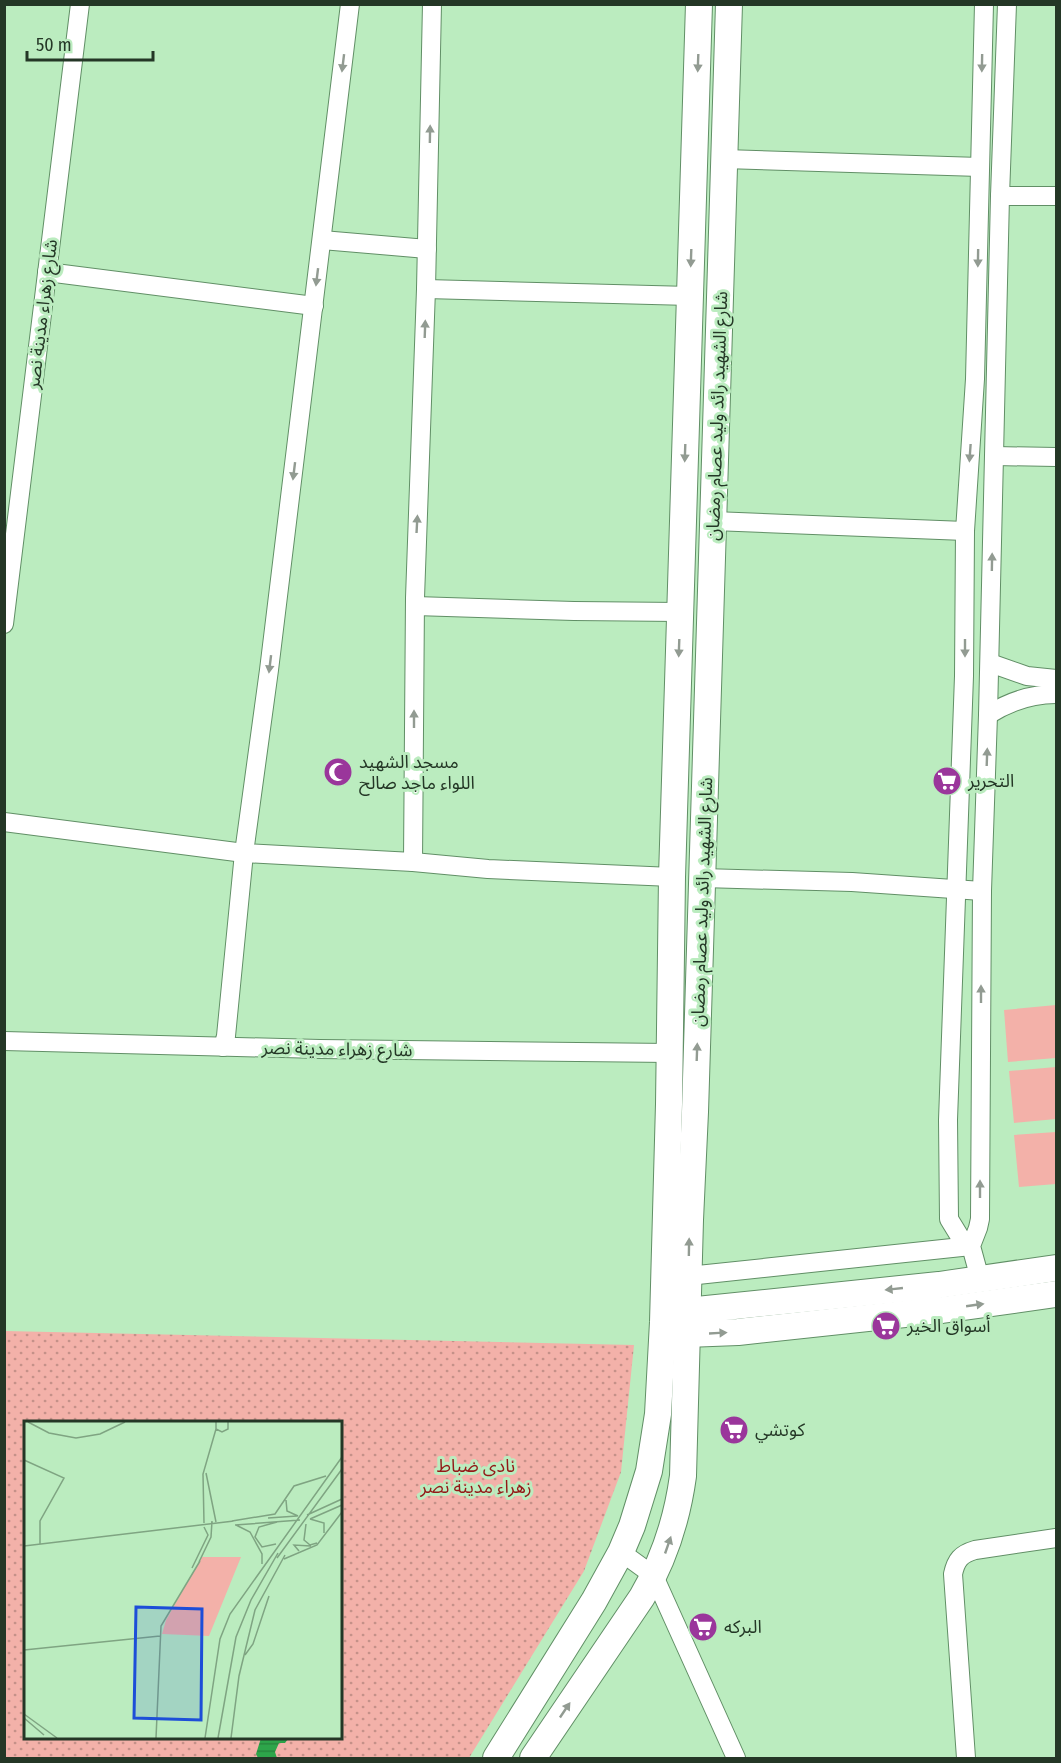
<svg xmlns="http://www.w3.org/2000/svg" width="1061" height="1763" viewBox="0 0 1061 1763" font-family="'Fira Sans Condensed','Noto Sans Arabic',sans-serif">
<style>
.grass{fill:#f3b1a9}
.park{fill:url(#park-dots);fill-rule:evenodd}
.water{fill:url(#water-rules)}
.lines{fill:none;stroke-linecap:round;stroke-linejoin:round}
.street-casing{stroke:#618f66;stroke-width:20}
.secondary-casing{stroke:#618f66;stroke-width:28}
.street{stroke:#fff;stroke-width:18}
.secondary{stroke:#fff;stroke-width:26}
.oneway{fill:#929b92}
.labels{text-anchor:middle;stroke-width:6;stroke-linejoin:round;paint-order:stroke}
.street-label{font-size:18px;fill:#243726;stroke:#bbecbf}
.poi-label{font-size:18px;fill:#243726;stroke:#bbecbf;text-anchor:start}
.park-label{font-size:18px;fill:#931817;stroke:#bbecbf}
.inset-road{fill:none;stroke:#7fa482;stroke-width:1.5}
.view{fill:#1d4ed8;fill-opacity:0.15;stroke:#1d4ed8;stroke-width:3}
.inset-edge{fill:none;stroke:#243726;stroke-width:3}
</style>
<defs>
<pattern id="park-dots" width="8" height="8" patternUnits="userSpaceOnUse" patternTransform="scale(1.5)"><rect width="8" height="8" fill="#f3b1a9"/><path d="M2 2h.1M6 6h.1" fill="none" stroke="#c59189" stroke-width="1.8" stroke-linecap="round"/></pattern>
<pattern id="water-rules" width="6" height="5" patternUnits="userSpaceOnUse" patternTransform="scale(1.5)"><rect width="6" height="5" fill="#2da54a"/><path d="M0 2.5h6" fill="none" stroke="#26873d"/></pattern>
</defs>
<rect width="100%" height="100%" fill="#bbecbf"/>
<g class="grass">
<polygon points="1056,1005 1056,1058 1008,1062 1004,1010"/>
<polygon points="1056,1067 1056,1119 1014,1123 1009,1071"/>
<polygon points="1056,1132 1056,1184 1019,1187 1014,1135"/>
</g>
<path class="park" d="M 5,1331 L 634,1345 L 621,1472 L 584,1571 L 469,1758 L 5,1758 ZM 26,1422 L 340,1422 L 340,1738 L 26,1738 Z"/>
<polygon class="water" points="261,1738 287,1738 288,1739 285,1743 279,1743 275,1752 277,1758 258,1758 256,1754"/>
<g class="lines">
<g class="street-casing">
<g id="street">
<polyline points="724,159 980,167"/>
<polyline points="1000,196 1056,196"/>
<polyline points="322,240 427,249"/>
<polyline points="47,272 314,306"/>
<polyline points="426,289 690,296"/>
<polyline points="995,456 1056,457"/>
<polyline points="713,521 965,531"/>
<polyline points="415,606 574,611 680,612"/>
<polyline points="4,624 80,4"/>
<polyline points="990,663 1027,676 1056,679"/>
<path d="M 988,715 C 1010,701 1031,694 1056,694"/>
<polyline points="4,822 244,853 413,862 488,869 672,877"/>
<polyline points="413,862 415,598 426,289 432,4"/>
<polyline points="702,878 852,882 982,891"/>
<polyline points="4,1041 320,1049 670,1053"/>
<polyline points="223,1047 226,1036 244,853 269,670 350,4"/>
<polyline points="971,1246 960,1237 949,1219 948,1120 964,676 965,531 975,379 984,4"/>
<polyline points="688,1276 971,1246"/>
<polyline points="980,1279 971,1246 978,1228 980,1219 982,891 988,715 1000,196 1007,4"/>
<polyline points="621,1552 654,1576 736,1758"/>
<path d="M 966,1758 L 953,1574 C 956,1560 961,1554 975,1550 L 1056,1538"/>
</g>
</g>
<g class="secondary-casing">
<g id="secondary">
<polyline points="674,1317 687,1311 939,1285 1056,1268"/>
<polyline points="671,1326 686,1334 738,1332 942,1310 1056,1294"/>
<polyline points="496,1758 594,1601 621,1552 632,1526 649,1471 658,1414 663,1322 669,1104 672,877 699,4"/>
<path d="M 533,1758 L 642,1597 C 665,1558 677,1520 683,1476 L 690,1220 L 695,1112 L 729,4"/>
</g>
</g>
<use href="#street" class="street"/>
<use href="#secondary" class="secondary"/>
</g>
<defs><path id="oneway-solid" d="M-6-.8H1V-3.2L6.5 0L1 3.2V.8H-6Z" transform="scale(1.5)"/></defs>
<g class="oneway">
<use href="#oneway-solid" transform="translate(343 63) rotate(97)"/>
<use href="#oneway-solid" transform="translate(698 63) rotate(92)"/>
<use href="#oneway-solid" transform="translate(982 63) rotate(91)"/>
<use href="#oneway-solid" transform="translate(430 134) rotate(-89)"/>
<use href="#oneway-solid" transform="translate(691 258) rotate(92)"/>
<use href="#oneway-solid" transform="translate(978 258) rotate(91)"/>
<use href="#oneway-solid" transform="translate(317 277) rotate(97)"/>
<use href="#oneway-solid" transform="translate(425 329) rotate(-88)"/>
<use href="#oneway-solid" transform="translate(685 453) rotate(92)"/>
<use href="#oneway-solid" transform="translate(970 453) rotate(94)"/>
<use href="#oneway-solid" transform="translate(294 471) rotate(97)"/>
<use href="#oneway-solid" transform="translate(417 524) rotate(-87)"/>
<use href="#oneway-solid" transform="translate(992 562) rotate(-89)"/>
<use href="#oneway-solid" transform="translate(679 648) rotate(92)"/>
<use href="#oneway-solid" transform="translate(965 648) rotate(90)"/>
<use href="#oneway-solid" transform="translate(270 664) rotate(97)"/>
<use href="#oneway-solid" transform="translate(414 719) rotate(-90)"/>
<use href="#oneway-solid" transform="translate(987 757) rotate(-88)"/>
<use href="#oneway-solid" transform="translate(981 994) rotate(-90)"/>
<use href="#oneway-solid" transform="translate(697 1052) rotate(-88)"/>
<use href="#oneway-solid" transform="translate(980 1189) rotate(-90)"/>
<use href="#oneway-solid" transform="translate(689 1247) rotate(-89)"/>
<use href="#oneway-solid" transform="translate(894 1289) rotate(174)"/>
<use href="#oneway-solid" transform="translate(975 1305) rotate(-8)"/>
<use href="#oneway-solid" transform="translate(718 1333) rotate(-3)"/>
<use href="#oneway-solid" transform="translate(668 1545) rotate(-71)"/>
<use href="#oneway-solid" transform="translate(565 1710) rotate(-56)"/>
</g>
<defs>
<g id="mosque-disc" transform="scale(1.5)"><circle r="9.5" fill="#9a369b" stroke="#bbecbf"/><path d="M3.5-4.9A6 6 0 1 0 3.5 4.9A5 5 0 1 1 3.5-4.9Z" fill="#fff"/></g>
<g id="supermarket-disc" transform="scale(1.5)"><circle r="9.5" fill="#9a369b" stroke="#bbecbf"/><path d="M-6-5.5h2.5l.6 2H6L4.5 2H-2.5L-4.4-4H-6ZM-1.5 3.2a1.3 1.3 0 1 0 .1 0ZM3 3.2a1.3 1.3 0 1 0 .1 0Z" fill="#fff"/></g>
</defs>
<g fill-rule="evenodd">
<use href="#mosque-disc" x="338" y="772"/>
<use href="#supermarket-disc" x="947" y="781"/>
<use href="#supermarket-disc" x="886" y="1326"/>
<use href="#supermarket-disc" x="734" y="1430"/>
<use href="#supermarket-disc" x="703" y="1627"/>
</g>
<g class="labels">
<g class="street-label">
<text transform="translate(42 314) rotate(-83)" y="6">شارع زهراء مدينة نصر</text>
<text transform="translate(717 416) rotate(-88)" y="6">شارع الشهيد رائد وليد عصام رمضان</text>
<text transform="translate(702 902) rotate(-88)" y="6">شارع الشهيد رائد وليد عصام رمضان</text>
<text transform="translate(337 1049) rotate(1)" y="6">شارع زهراء مدينة نصر</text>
</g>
<g class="poi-label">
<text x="359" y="768">مسجد الشهيد<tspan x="359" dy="21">اللواء ماجد صالح</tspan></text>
<text x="968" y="787">التحرير</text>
<text x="907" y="1332">أسواق الخير</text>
<text x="755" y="1436">كوتشي</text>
<text x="724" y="1633">البركه</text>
</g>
<g class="park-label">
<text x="476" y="1472">نادى ضباط<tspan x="476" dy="21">زهراء مدينة نصر</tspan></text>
</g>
</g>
<g transform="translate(24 1421)">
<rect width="318" height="318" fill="#bbecbf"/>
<path d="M 178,136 L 217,136 L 185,215 L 138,213 L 142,199 Z" fill="#f3b1a9"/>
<path class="inset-road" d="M 4,1 L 25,12 L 52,17 L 76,13 L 101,1M 192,1 L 192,8 L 198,11 L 204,8 L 204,1M 0,39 L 40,57 L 16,100 L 16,123M 182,52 L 192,101M 262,79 L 263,90 L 274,95M 283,94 L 318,78M 244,97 L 273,95M 286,98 L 318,84M 286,98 L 300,102 L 300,112M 208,100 L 251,93 L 270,65 L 302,55M 180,102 L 179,53 L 192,8M 282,103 L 280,119 L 286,124 L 293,122M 211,104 L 276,99M 212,104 L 226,111 L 238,133 L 238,143M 252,123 L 238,126 L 231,116 L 235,106 L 253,101M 0,125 L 210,100M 275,130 L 270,124 L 287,125M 253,137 L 318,48M 260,138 L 293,124 L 318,91M 175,141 L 187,116 L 188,100M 168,147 L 184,114 L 180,106M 0,229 L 136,215M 221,234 L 229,223 L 245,175M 0,293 L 33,317M 0,297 L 20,314M 132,317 L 137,205 L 176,140M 181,317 L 196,218 L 206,193 L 318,36M 194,317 L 212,216 L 227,179 L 254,132M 207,317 L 215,255 L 231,189 L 261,134"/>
<path class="view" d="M 112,186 L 178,188 L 177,299 L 110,297 Z"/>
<rect width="318" height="318" class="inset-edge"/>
</g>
<rect width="1061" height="1763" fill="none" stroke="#243726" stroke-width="12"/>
<path d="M27 51v9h126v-9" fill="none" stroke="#243726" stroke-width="3"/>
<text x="36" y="51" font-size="18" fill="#243726" stroke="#bbecbf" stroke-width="4.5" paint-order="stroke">50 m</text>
</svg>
